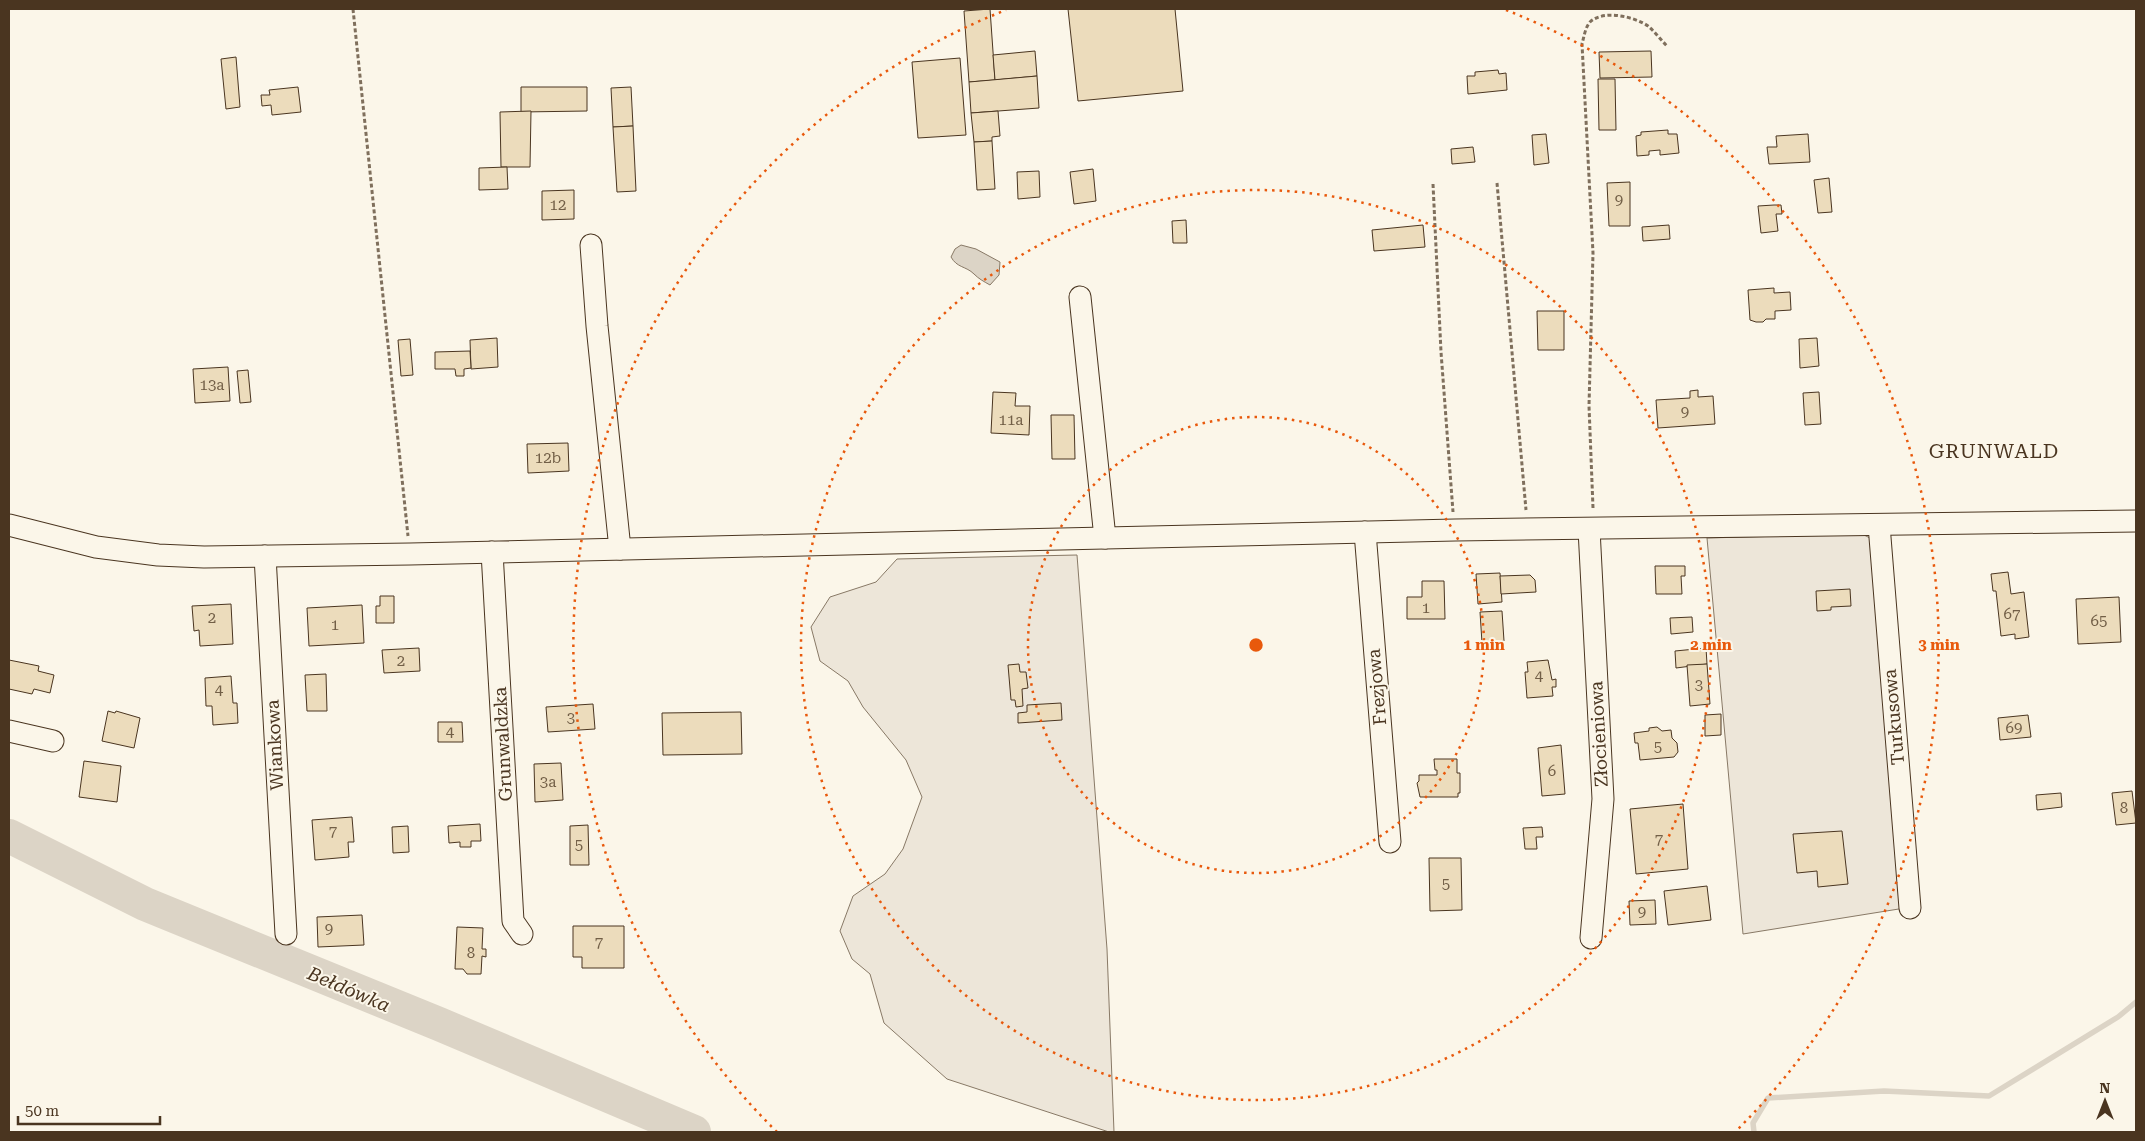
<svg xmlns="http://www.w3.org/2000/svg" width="2145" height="1141" viewBox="0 0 2145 1141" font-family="'Roboto Serif',serif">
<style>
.green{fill:#ede6d9;stroke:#887966}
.water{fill:#dcd4c6;stroke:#887966}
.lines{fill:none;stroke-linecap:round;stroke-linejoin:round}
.stream{stroke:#dcd4c6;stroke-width:5.5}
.river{stroke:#dcd4c6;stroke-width:34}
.building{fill:#ecdcbc;stroke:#4a3520}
.minor-casing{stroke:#4a3520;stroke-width:23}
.path{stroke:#7f6f5c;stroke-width:3;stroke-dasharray:4 2.5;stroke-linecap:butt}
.minor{stroke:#fbf6e9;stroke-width:21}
.ring{fill:none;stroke:#e8590c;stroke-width:2.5;stroke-dasharray:2.5 5}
.labels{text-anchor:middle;stroke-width:4;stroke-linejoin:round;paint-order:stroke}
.number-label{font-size:15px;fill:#725f47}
.street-label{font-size:18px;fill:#4a3520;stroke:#fbf6e9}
.water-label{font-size:19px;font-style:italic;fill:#4a3520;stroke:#fbf6e9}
.quarter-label{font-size:20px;letter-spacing:1px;fill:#4a3520;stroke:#fbf6e9}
.centre{fill:#e8590c;stroke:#fbf6e9;stroke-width:2.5}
.ring-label{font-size:15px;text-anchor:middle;font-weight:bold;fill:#e8590c;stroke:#fbf6e9;stroke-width:4;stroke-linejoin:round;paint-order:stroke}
</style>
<rect width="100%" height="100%" fill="#fbf6e9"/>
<g class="green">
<polygon points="1862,534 1876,541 1905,908 1743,934 1707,538"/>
<polygon points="1077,555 1107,949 1114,1132 1109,1132 947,1079 884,1023 870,974 852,959 840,931 853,896 885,874 903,849 922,797 906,760 863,707 848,681 820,661 811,627 830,597 876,582 897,559"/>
</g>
<path class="water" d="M 961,245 L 976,249 L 1000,262 L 999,275 L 990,285 C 983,281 979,279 974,274 C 966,266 957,268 951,257 L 955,249 Z"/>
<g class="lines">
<polyline class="stream" points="1754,1132 1753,1123 1768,1098 1884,1091 1989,1096 2118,1017 2136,1002"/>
<polyline class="river" points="9,836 145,904 439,1024 694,1132"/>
</g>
<g class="building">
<polygon points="990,9 995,80 969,82 964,11"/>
<polygon points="1068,9 1175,9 1183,91 1078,101"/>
<polygon points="1035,51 1037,76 995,80 993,55"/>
<polygon points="1651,51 1652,77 1600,78 1599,52"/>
<polygon points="236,57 240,107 226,109 221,59"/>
<polygon points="960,58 966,135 918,138 912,62"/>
<polygon points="1498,70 1499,74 1506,73 1507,90 1468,94 1467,76 1475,76 1475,72"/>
<polygon points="1037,76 1039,108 971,113 969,82"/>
<polygon points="1598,79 1615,79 1616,130 1599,130"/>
<polygon points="298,87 301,112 272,115 271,105 262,106 261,95 270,95 269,90"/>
<polygon points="521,87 587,87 587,111 521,112"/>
<polygon points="631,87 633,126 613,127 611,88"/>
<polygon points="531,111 530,167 501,167 500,112"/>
<polygon points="998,111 1000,136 992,137 992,141 974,142 971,113"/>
<polygon points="633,126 636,191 617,192 613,127"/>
<polygon points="1668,130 1668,134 1677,134 1679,153 1660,155 1660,150 1649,151 1649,155 1637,156 1636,136 1641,135 1641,132"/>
<polygon points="1546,134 1549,163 1534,165 1532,135"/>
<polygon points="1808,134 1810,162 1769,164 1767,147 1777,147 1776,136"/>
<polygon points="992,141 995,189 977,190 974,142"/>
<polygon points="1473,147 1475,162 1452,164 1451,149"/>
<polygon points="507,167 508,189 479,190 479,168"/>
<polygon points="1093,169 1096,201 1074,204 1070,172"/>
<polygon points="1039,171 1040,197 1018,199 1017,172"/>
<polygon points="1829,178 1832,212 1818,213 1814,180"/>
<polygon points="1630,182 1630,226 1609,226 1607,183"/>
<polygon points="574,190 574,219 542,220 542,191"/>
<polygon points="1774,205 1781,205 1782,214 1776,214 1778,231 1761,233 1758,206"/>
<polygon points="1186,220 1187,243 1173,243 1172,221"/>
<polygon points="1423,225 1425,247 1374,251 1372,230"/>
<polygon points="1669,225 1670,239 1643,241 1642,227"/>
<polygon points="1774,288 1774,293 1790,292 1791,310 1775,311 1775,319 1766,319 1763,322 1756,322 1750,320 1748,290"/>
<polygon points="1537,311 1564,311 1564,350 1538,350"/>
<polygon points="497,338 498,367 471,369 470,340"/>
<polygon points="1817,338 1819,366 1800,368 1799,339"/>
<polygon points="410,339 413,375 401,376 398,340"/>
<polygon points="470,351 471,368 464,369 464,376 456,376 455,369 435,369 435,352"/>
<polygon points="228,367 230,401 195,403 193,369"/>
<polygon points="248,370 251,402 240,403 237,371"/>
<polygon points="1698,390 1698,397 1713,396 1715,424 1658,428 1656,400 1690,398 1690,391"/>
<polygon points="993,392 1016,393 1015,406 1030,406 1029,435 991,433"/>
<polygon points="1819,392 1821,424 1805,425 1803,393"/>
<polygon points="1051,415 1074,415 1075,459 1052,459"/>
<polygon points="568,443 569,471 528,473 527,444"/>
<polygon points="1655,566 1685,566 1685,576 1681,576 1682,594 1656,594"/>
<polygon points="2008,572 2011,594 2024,592 2029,637 2015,639 2015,634 2001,636 1996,591 1993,591 1991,574"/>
<polygon points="1500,573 1502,602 1478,604 1476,574"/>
<polygon points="1530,575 1535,580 1536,592 1501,594 1500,576"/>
<polygon points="1422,581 1444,581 1445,619 1407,619 1407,597 1422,597"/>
<polygon points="1850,589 1851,606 1831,607 1831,610 1817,611 1816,591"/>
<polygon points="380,596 394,596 394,623 376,623 376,606 380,606"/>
<polygon points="2119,597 2121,642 2078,644 2076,599"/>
<polygon points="231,604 233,644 200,646 199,630 194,631 192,606"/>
<polygon points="362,605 364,643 309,646 307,608"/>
<polygon points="1502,611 1504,641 1482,643 1480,612"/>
<polygon points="1692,617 1693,632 1671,634 1670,618"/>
<polygon points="419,648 420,671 384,673 382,650"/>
<polygon points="1706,648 1707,664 1676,668 1675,651"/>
<polygon points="9,660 39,666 38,671 54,675 50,693 34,689 32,694 9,689"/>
<polygon points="1548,660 1552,680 1556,679 1556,687 1552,687 1553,696 1527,698 1525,672 1528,672 1527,662"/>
<polygon points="1019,664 1020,672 1026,672 1028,688 1022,689 1023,706 1016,707 1015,700 1011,700 1008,665"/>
<polygon points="1707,664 1710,704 1690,706 1687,665"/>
<polygon points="326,674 327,711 307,711 305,675"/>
<polygon points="231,676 233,703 237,703 238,723 213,725 212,706 206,706 205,678"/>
<polygon points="1061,703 1062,720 1018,723 1018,713 1027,712 1027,705"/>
<polygon points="593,704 595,729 548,732 546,707"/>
<polygon points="108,711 115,713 116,711 140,718 134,748 102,741"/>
<polygon points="741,712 742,754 663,755 662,713"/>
<polygon points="1721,714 1721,735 1705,736 1705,715"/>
<polygon points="2028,715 2031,737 2000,740 1998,718"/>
<polygon points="438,722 462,722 463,742 438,742"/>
<polygon points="1657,727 1662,731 1671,730 1672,738 1677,743 1678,752 1674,757 1640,760 1638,743 1635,743 1634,733 1649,731 1649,728"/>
<polygon points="1561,745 1565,794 1542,796 1538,748"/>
<polygon points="1434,759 1457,759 1457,773 1460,773 1460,793 1458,793 1458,797 1420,797 1417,783 1419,781 1419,775 1437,775 1437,770 1435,770"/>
<polygon points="84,761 121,766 117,802 79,797"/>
<polygon points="561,763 563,800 535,802 534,764"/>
<polygon points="2132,791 2136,823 2116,825 2112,793"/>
<polygon points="2061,793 2062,807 2037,810 2036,795"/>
<polygon points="1683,804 1688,869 1636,874 1630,809"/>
<polygon points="352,817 354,842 348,842 349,857 315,860 312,820"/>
<polygon points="480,824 481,841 471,841 471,847 460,847 460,842 449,843 448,826"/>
<polygon points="588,825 589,865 570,865 570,826"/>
<polygon points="408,826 409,852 393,853 392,827"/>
<polygon points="1542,827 1543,837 1536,837 1537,849 1525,849 1523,828"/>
<polygon points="1842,831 1848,884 1818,887 1817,871 1797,873 1793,834"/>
<polygon points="1429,858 1461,858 1462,910 1430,911"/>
<polygon points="1707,886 1711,920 1668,925 1664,891"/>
<polygon points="1655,900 1656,924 1630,925 1629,901"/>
<polygon points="362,915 364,945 318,947 317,917"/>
<polygon points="573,926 624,926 624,968 582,968 582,957 573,957"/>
<polygon points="457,927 483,928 482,949 486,949 486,957 482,956 481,974 467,974 463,969 455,969"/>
</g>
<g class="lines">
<g class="minor-casing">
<g id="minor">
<polyline points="591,245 597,326 620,549"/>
<polyline points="1080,297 1105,538"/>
<polyline points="9,525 96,547 158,555 204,557 410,554 1455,530 2136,521"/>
<polyline points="1879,525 1910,908"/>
<polyline points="1589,529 1603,799 1591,938"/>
<polyline points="1365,532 1390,842"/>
<polyline points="492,552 513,921 522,934"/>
<polyline points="265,556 286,934"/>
<polyline points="9,731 53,741"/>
</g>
</g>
<g class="path">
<polyline points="353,9 408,536"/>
<polyline points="1497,183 1526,510"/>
<polyline points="1433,184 1441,352 1453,512"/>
<path d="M 1593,508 L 1589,406 L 1593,253 L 1582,44 C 1584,37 1585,28 1590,22 C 1604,9 1635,17 1648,26 C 1655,32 1661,40 1667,46"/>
</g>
<use href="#minor" class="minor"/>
</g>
<g class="ring">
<circle cx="1256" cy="645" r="228"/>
<circle cx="1256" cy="645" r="455"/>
<path d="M777 1132A683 683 0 0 1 1006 10M1506 10A683 683 0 0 1 1735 1132"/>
</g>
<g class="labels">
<g class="number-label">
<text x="1619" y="205">9</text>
<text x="558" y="210">12</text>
<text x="212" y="390">13a</text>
<text x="1685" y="417">9</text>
<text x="1011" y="425">11a</text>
<text x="548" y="463">12b</text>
<text x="1426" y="613">1</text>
<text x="2012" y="619">67</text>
<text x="212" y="623">2</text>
<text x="2099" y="626">65</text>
<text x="335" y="630">1</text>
<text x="401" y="666">2</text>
<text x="1539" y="681">4</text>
<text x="1699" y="690">3</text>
<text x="219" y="695">4</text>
<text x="571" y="723">3</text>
<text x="2014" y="733">69</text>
<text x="450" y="737">4</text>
<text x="1658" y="752">5</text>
<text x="1552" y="776">6</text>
<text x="548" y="787">3a</text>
<text x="2124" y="813">8</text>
<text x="333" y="836">7</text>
<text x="1659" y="844">7</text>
<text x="579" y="850">5</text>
<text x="1446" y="889">5</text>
<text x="1642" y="917">9</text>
<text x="329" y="934">9</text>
<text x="599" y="947">7</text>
<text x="471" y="958">8</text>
</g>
<g class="street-label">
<text transform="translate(1377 687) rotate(-95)" y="6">Frezjowa</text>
<text transform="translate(1894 717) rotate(-95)" y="6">Turkusowa</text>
<text transform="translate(1599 734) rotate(-93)" y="6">Złocieniowa</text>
<text transform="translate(503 744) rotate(-93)" y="6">Grunwaldzka</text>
<text transform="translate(275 745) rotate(-93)" y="6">Wiankowa</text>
</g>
<g class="water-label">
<text transform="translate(349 989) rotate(23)" y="7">Bełdówka</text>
</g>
<g class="quarter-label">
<text x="1994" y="458">GRUNWALD</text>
</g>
</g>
<circle cx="1256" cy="645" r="8" class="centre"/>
<g class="ring-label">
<text x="1484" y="650">1 min</text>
<text x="1711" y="650">2 min</text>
<text x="1939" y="650">3 min</text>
</g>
<rect width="2145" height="1141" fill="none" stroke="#4a3520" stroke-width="20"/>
<g transform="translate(2105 1101)" stroke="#fbf6e9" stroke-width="4" paint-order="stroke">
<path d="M0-4L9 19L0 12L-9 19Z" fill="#4a3520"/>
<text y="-8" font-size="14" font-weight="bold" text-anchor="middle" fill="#4a3520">N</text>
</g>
<path d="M18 1116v8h142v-8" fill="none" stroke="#4a3520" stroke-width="2.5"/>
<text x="25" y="1116" font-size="15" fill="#4a3520" stroke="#fbf6e9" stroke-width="4" paint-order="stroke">50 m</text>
</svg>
